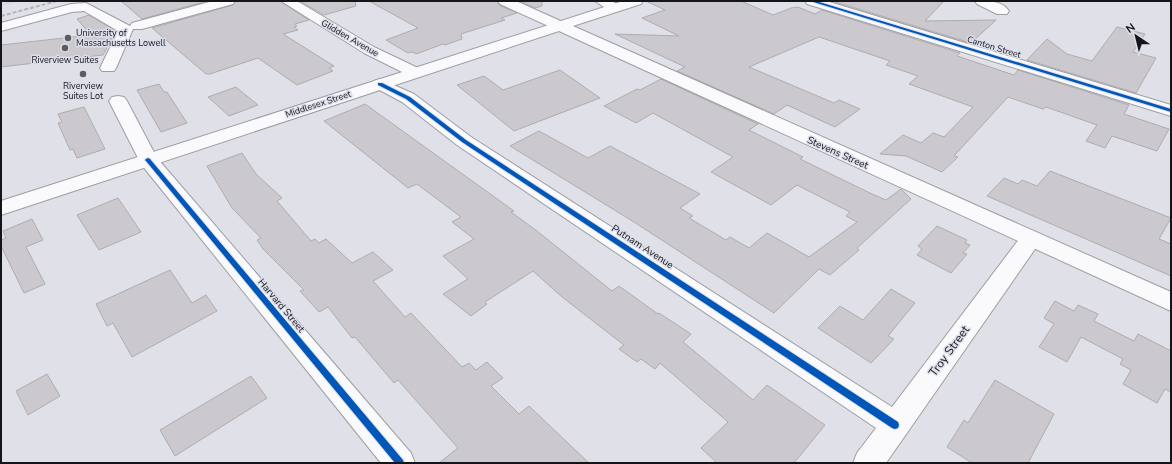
<svg xmlns="http://www.w3.org/2000/svg" width="1172" height="464" viewBox="0 0 1172 464" font-family="'Nunito Sans',sans-serif">
<style>
.building{fill:#cbc9cd;stroke:#aeacaf}
.lines{fill:none;stroke-linecap:round;stroke-linejoin:round}
.minor-casing{stroke:#9d9ea3;stroke-width:2}
.major-casing{stroke:#9d9ea3;stroke-width:2}
.path{stroke:#cccdcf;stroke-width:1.5;stroke-dasharray:1.5 1.5;stroke-linecap:butt}
.minor{fill:#fafafc;fill-rule:evenodd}
.major{fill:#fafafc;fill-rule:evenodd}
.rail{stroke:#b4b4b5;stroke-width:2;stroke-dasharray:4 2;stroke-linecap:butt}
.cycleway-casing{stroke:#dcdfeb;stroke-width:2}
.cycleway{fill:#0057b8;fill-rule:evenodd}
.poi-dot{fill:#5b5c61;stroke:#dcdfeb;stroke-width:1.5}
.labels{text-anchor:middle;stroke-width:3;stroke-linejoin:round;paint-order:stroke}
.far-poi-label{font-size:9px;fill:#141519;stroke:#dcdfeb}
.far-street-label{font-size:9px;fill:#141519;stroke:#dcdfeb}
.street-label{font-size:10px;fill:#141519;stroke:#dcdfeb}
.near-street-label{font-size:12px;fill:#141519;stroke:#dcdfeb}
</style>
<rect width="100%" height="100%" fill="#e0e1e8"/>
<g class="building">
<polygon points="121,1 207,1 142,19"/>
<polygon points="236,1 280,1 309,20 295,24 297,26 294,27 298,30 283,34 334,66 329,68 333,71 297,85 258,58 210,74 206,74 152,28 233,5"/>
<polygon points="300,1 355,1 356,6 324,15"/>
<polygon points="369,1 497,1 499,5 517,13 501,18 505,20 461,34 462,39 445,45 443,44 416,54 413,52 408,53 386,40 418,28"/>
<polygon points="520,1 542,1 542,6 535,8"/>
<polygon points="646,1 741,1 773,15 791,8 798,7 815,14 822,10 960,53 957,56 1014,75 1018,70 1129,105 1124,114 1169,129 1157,151 1112,136 1105,148 1086,141 1097,125 1046,107 1043,109 1008,97 954,156 958,157 942,172 906,156 880,154 903,135 921,143 933,133 944,137 973,107 909,84 918,76 886,65 890,61 819,37 749,67 834,103 839,100 860,109 835,127 787,105 774,114 677,71 685,67 615,34 679,36 642,18 665,10"/>
<polygon points="838,1 944,1 925,21 996,20 971,43 835,2"/>
<polygon points="89,15 116,31 103,55 1,67 1,45 91,35 77,19"/>
<polygon points="1117,27 1145,34 1133,52 1156,58 1136,93 1027,60 1047,39 1067,54 1092,61"/>
<polygon points="560,70 600,98 514,131 457,85 484,76 503,90"/>
<polygon points="661,79 758,124 749,130 803,157 800,159 872,194 886,200 901,189 911,199 857,248 859,250 830,275 819,269 774,313 634,222 510,146 539,131 588,158 610,146 700,194 680,208 693,216 689,218 726,240 730,237 749,248 767,233 809,257 857,222 846,216 850,212 797,185 771,205 711,172 733,157 653,113 636,123 604,106 637,89 640,90"/>
<polygon points="159,84 164,92 167,92 187,123 161,132 137,90"/>
<polygon points="236,87 258,105 229,116 208,97"/>
<polygon points="365,104 514,211 511,212 537,231 612,291 619,286 658,314 659,313 691,334 683,342 753,400 767,385 825,425 794,463 717,463 701,448 728,422 660,363 655,369 641,359 637,362 619,349 624,345 562,297 533,271 485,302 487,304 471,316 443,294 468,279 443,256 474,239 452,222 461,217 417,184 408,188 324,121"/>
<polygon points="84,107 105,149 77,158 73,149 70,150 58,123 62,122 58,114"/>
<polygon points="242,153 256,174 282,198 277,201 311,241 315,239 319,243 326,239 352,263 373,252 393,270 373,281 405,317 411,313 462,367 469,363 476,370 487,362 503,378 491,386 519,414 529,406 589,463 439,463 458,448 398,380 394,383 355,337 352,338 328,307 319,312 300,291 304,290 263,249 257,240 261,238 232,208 207,166"/>
<polygon points="1050,171 1171,218 1159,239 1171,244 1171,276 987,196 1004,178 1018,184 1022,180 1037,186"/>
<polygon points="118,198 141,232 99,250 77,215"/>
<polygon points="32,219 43,240 26,247 45,284 24,293 1,246 1,240 6,238 3,231"/>
<polygon points="937,226 967,240 965,243 970,245 963,253 967,254 951,273 917,255 922,249 918,246"/>
<polygon points="170,270 192,303 206,295 217,311 132,357 113,323 107,326 96,304"/>
<polygon points="891,289 915,303 888,336 894,339 871,363 818,328 840,306 863,320"/>
<polygon points="1055,301 1074,311 1078,305 1098,314 1094,321 1134,341 1138,334 1171,351 1171,392 1165,389 1157,403 1123,384 1131,370 1120,364 1123,359 1081,337 1067,362 1039,347 1054,324 1044,318"/>
<polygon points="47,374 60,396 28,415 16,391"/>
<polygon points="251,376 267,398 175,456 160,430"/>
<polygon points="995,380 1054,414 1028,463 972,463 947,447 964,420 968,423"/>
</g>
<g class="lines">
<g class="minor-casing">
<g id="minor">
<polygon points="213,1 235,1 233,4 142,29 133,29 116,68 114,71 102,71 100,68 118,31 84,11 72,12 1,31 1,23 71,4 86,3 130,26 132,23"/>
<polygon points="281,1 297,1 374,47 420,69 422,72 420,75 414,77 408,75 364,53"/>
<polygon points="498,1 516,1 565,23 567,26 565,29 555,29 500,4"/>
<polygon points="595,1 612,1 622,8 620,11 610,11"/>
<polygon points="805,1 826,1 1171,105 1171,116 807,4"/>
<path d="M 975,1 C 987,1 1002,0 1009,11 L 1007,14 L 997,14 L 977,4 Z"/>
<polygon points="380,79 414,94 471,137 892,407 1023,234 1031,231 1039,234 1042,239 886,463 853,463 857,453 876,428 457,145 402,102 374,87 372,84 374,81"/>
<polygon points="118,96 124,97 127,101 157,158 411,453 415,463 381,463 141,164 109,101 112,97"/>
</g>
</g>
<g class="major-casing">
<polygon id="major" points="623,1 643,1 641,4 573,26 1171,292 1171,311 559,31 1,215 1,201"/>
</g>
<polyline class="path" points="1,5 18,1"/>
<use href="#minor" class="minor"/>
<use href="#major" class="major"/>
<polyline class="rail" points="1,16 57,1"/>
<g class="cycleway-casing">
<g id="cycleway">
<polygon points="810,1 816,1 1171,109 1171,112"/>
<polygon points="378,83 382,83 410,97 466,140 898,422 899,425 898,428 895,429 892,428 462,142 406,99 378,85"/>
<polygon points="148,158 150,159 403,460 404,463 395,463 146,161 145,160 146,159"/>
</g>
</g>
<use href="#cycleway" class="cycleway"/>
</g>
<g class="poi-dot">
<circle cx="68" cy="38" r="4"/>
<circle cx="65" cy="48" r="4"/>
<circle cx="83" cy="74" r="4"/>
</g>
<g class="labels">
<g class="far-poi-label">
<text x="76" y="36" text-anchor="start">University of<tspan x="76" dy="10">Massachusetts Lowell</tspan></text>
<text x="65" y="63">Riverview Suites</text>
<text x="83" y="89">Riverview<tspan x="83" dy="10">Suites Lot</tspan></text>
</g>
<g class="far-street-label">
<text transform="translate(350 38) rotate(30)" y="3">Glidden Avenue</text>
<text transform="translate(994 47) rotate(17)" y="3">Canton Street</text>
<text transform="translate(318 104) rotate(-18)" y="3">Middlesex Street</text>
</g>
<g class="street-label">
<text transform="translate(838 152) rotate(24)" y="4">Stevens Street</text>
<text transform="translate(643 246) rotate(33)" y="4">Putnam Avenue</text>
<text transform="translate(282 305) rotate(50)" y="4">Harvard Street</text>
</g>
<g class="near-street-label">
<text transform="translate(949 351) rotate(-54)" y="4">Troy Street</text>
</g>
</g>
<rect width="1172" height="464" fill="none" stroke="#141519" stroke-width="4"/>
<g transform="translate(1136 36) rotate(325)" stroke="#dcdfeb" stroke-width="3" paint-order="stroke">
<path d="M0-3L7 15L0 10L-7 15Z" fill="#141519"/>
<text y="-6" font-size="11" font-weight="bold" text-anchor="middle" fill="#141519">N</text>
</g>
</svg>
